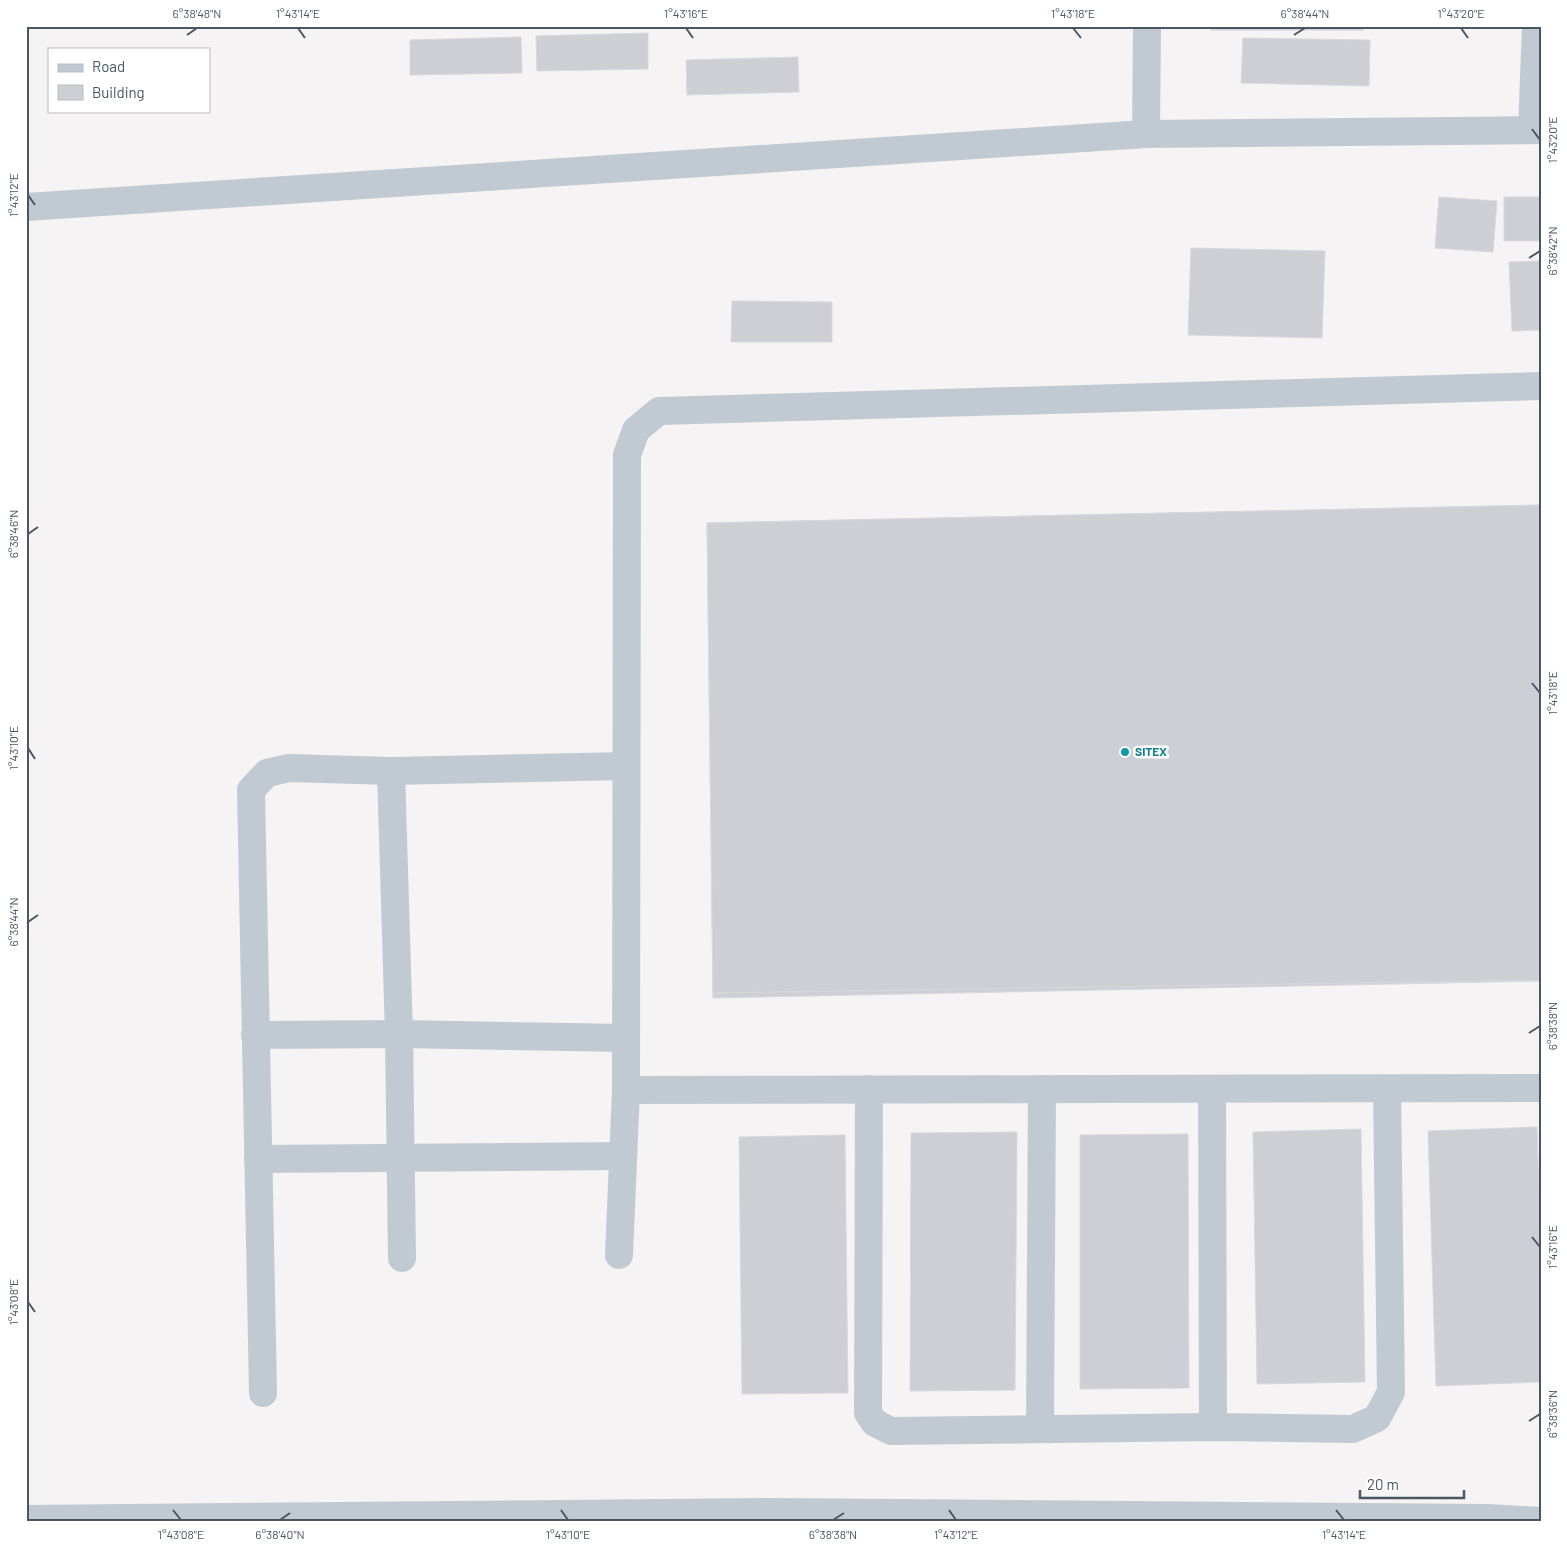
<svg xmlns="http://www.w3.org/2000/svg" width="1567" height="1548" viewBox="0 0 1567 1548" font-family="Barlow,sans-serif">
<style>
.building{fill:#cdcfd5;stroke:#d7d9de}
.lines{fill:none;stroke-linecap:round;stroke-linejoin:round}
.minor{stroke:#c1cad2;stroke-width:28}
.ticks{fill:none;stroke:#4a5661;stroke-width:2}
.culture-dot{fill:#0f9aa8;stroke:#fff;stroke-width:2}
.labels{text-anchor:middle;stroke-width:5;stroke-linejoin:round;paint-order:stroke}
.culture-label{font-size:12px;font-weight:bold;fill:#0d838f;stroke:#fff;text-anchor:start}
.neatline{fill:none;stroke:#4a5661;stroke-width:2}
.ticks-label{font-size:12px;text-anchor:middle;fill:#4a5661}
</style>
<rect width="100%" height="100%" fill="#f5f3f3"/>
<g class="building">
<rect x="1211" y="26" width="152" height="4"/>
<polygon points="648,33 648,69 537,71 536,36"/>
<polygon points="521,37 522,73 410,75 410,40"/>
<polygon points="1243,38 1370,40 1369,86 1241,83"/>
<polygon points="798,57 799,92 687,95 686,60"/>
<polygon points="1439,197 1497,201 1493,252 1435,248"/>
<rect x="1504" y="197" width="37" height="44"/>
<polygon points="1191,248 1325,251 1322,338 1188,335"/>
<polygon points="1541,261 1541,330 1512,331 1509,262"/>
<polygon points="732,301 832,302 832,342 731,342"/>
<polygon points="1541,505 1541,981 713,998 707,523"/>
<polygon points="1541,505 1541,980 713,993 707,523"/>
<polygon points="1537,1127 1541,1243 1541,1382 1436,1386 1428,1131"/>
<polygon points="1361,1129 1365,1382 1257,1384 1253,1132"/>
<polygon points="1017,1132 1015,1390 910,1391 911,1133"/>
<polygon points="1188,1134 1189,1388 1080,1389 1080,1135"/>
<polygon points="845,1135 848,1393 742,1394 739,1137"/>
</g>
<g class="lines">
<g class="minor">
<polyline points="1532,130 1536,26"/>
<polyline points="1146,134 1147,26"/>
<polyline points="26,207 1146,134 1541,130"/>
<polyline points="391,771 399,1034 402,1258"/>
<polyline points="255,1035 399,1034 626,1038"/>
<polyline points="869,1089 868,1413 875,1423 891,1431 1213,1427 1353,1429 1377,1418 1391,1392 1387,1089"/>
<polyline points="1212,1089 1213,1427"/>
<polyline points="626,1090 1541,1088"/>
<polyline points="258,1159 623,1156"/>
<polyline points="619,1255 626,1090 627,455 636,430 659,411 1541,386"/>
<polyline points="263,1393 251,790 267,773 289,768 391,771 626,766"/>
<polyline points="1040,1429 1042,1089"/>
<polyline points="26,1519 770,1512 1487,1518 1541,1521"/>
</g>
</g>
<path class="ticks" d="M 298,28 L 305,38M 686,28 L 693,38M 1073,28 L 1081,38M 1461,28 L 1468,38M 187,35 L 197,28M 1294,35 L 1305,28M 1532,129 L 1540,140M 28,195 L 35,205M 1529,258 L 1540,251M 28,534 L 38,527M 1532,683 L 1540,693M 28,748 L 35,759M 28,922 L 38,915M 1529,1033 L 1540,1026M 1532,1237 L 1540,1247M 28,1302 L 35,1312M 1529,1421 L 1540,1414M 173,1510 L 181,1520M 561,1510 L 568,1520M 949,1510 L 956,1520M 1336,1510 L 1344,1520M 280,1520 L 290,1513M 833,1520 L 844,1513"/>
<circle class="culture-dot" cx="1125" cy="752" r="5"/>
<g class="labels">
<g class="culture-label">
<text x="1135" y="756">SITEX</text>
</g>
</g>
<rect width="1567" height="1548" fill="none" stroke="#ffffff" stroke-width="55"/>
<rect x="48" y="48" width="162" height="65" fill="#ffffff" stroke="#b7bbc0"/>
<rect x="58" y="64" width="25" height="8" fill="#c1cad2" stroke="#b7bbc0"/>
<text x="92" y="72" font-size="15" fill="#4a5661">Road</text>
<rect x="58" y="85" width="25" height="15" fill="#cdcfd5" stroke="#b7bbc0"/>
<text x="92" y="98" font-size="15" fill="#4a5661">Building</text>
<path d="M1360 1490v8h104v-8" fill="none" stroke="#4a5661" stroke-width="2.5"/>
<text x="1367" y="1490" font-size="15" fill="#4a5661" stroke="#ffffff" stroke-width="4" paint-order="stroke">20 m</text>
<rect x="28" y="28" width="1512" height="1492" class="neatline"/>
<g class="ticks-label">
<text x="197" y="18">6°38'48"N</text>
<text x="298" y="18">1°43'14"E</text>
<text x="686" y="18">1°43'16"E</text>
<text x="1073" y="18">1°43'18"E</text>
<text x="1305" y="18">6°38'44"N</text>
<text x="1461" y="18">1°43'20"E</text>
<text transform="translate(1553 140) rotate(-90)" y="4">1°43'20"E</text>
<text transform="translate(14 195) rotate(-90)" y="4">1°43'12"E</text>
<text transform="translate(1553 251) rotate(-90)" y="4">6°38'42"N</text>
<text transform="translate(14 534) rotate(-90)" y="4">6°38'46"N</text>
<text transform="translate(1553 693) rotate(-90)" y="4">1°43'18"E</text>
<text transform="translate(14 748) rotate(-90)" y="4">1°43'10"E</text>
<text transform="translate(14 922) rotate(-90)" y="4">6°38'44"N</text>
<text transform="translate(1553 1026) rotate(-90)" y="4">6°38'38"N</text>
<text transform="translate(1553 1247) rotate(-90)" y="4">1°43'16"E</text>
<text transform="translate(14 1302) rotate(-90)" y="4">1°43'08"E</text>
<text transform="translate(1553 1414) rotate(-90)" y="4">6°38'36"N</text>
<text x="181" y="1539">1°43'08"E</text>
<text x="280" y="1539">6°38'40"N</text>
<text x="568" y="1539">1°43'10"E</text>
<text x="833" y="1539">6°38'38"N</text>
<text x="956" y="1539">1°43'12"E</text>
<text x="1344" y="1539">1°43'14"E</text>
</g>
</svg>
